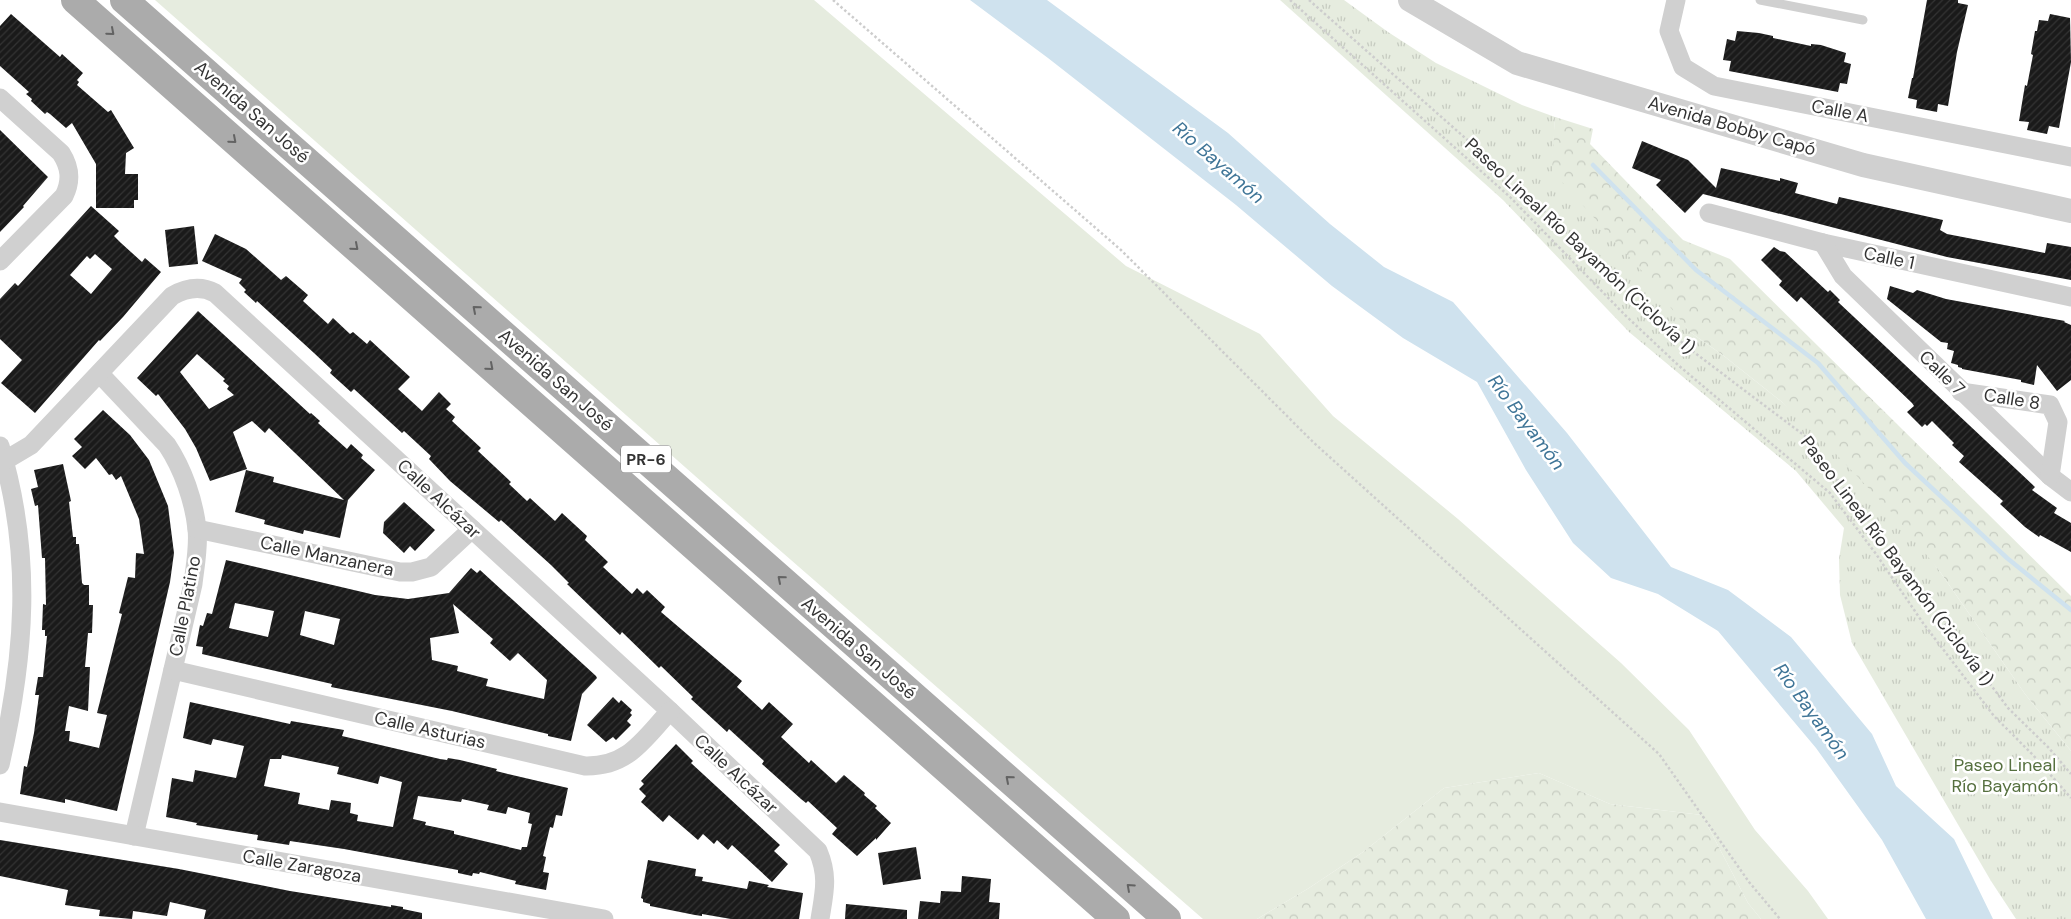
<svg xmlns="http://www.w3.org/2000/svg" width="2071" height="919" viewBox="0 0 2071 919" font-family="'DM Sans',sans-serif">
<style>
.green{fill:#e6ecdf}
.forest{fill:url(#forest-crowns)}
.park{fill:url(#park-tufts)}
.water{fill:#cfe2ee}
.lines{fill:none;stroke-linecap:round;stroke-linejoin:round}
.stream{stroke:#cfe2ee;stroke-width:4.5}
.building{fill:url(#building-hatch);fill-rule:evenodd}
.path{stroke:#cdcdcd;stroke-width:2.5;stroke-dasharray:2.5 2.5;stroke-linecap:butt}
.service{stroke:#d0d0d0;stroke-width:9}
.minor{stroke:#d0d0d0;stroke-width:19}
.tertiary{stroke:#d0d0d0;stroke-width:24}
.primary{stroke:#ababab;stroke-width:28}
.oneway{stroke:#636363}
.labels{text-anchor:middle;stroke-width:5;stroke-linejoin:round;paint-order:stroke}
.shield{fill:#fff;stroke:#707070;stroke-width:1}
.shield-label{font-size:16px;font-weight:bold;fill:#333}
.street-label{font-size:18px;fill:#333;stroke:#fff}
.park-label{font-size:18px;fill:#56703f;stroke:#fff}
.water-label{font-size:19px;font-style:italic;fill:#3f7597;stroke:#fff}
</style>
<defs>
<pattern id="forest-crowns" width="20" height="18" patternUnits="userSpaceOnUse" patternTransform="scale(1.25)"><rect width="20" height="18" fill="#e6ecdf"/><path d="M2 6a3 3 0 1 1 6 0M12 15a3 3 0 1 1 6 0" fill="none" stroke="#c6cbc0"/></pattern>
<pattern id="park-tufts" width="24" height="20" patternUnits="userSpaceOnUse" patternTransform="scale(1.25)"><rect width="24" height="20" fill="#e6ecdf"/><path d="M3 7l-1-3M5 7V3M7 7l1-3M15 17l-1-3M17 17v-4M19 17l1-3" fill="none" stroke="#c6cbc0"/></pattern>
<pattern id="building-hatch" width="6" height="6" patternUnits="userSpaceOnUse" patternTransform="scale(1.25)"><rect width="6" height="6" fill="#1a1a1a"/><path d="M-1 1l2-2M0 6l6-6M5 7l2-2" fill="none" stroke="#333"/></pattern>
</defs>
<rect width="100%" height="100%" fill="#fff"/>
<polygon class="green" points="155,0 814,0 1126,266 1260,334 1333,416 1458,519 1621,663 1689,730 1755,830 1808,891 1828,919 1761,919 1748,903 1702,815 1610,804 1539,773 1444,788 1363,852 1309,888 1257,919 1203,919 736,512"/>
<g class="forest">
<polygon points="1555,117 1593,129 1590,144 1683,240 1730,259 2071,596 2071,751 2025,694 1938,569 1782,402 1724,356 1690,332 1551,171"/>
<polygon points="1539,773 1610,804 1702,815 1748,903 1761,919 1257,919 1309,888 1363,852 1444,788"/>
</g>
<polygon class="park" points="1280,0 1344,0 1388,32 1436,63 1522,105 1555,117 1552,171 1642,271 1690,332 1724,356 1782,402 1814,431 1896,517 1938,569 2025,694 2071,751 2071,919 2016,919 1991,881 1852,643 1840,595 1839,559 1844,528 1796,471 1629,332 1503,200"/>
<polygon class="water" points="970,0 1047,0 1228,133 1330,224 1384,267 1453,302 1567,433 1671,567 1728,590 1791,637 1872,734 1896,786 1954,839 1993,919 1926,919 1882,840 1816,748 1718,631 1658,594 1611,578 1573,543 1526,470 1477,382 1403,338 1332,286 1236,205 1048,58"/>
<g class="lines">
<polyline class="stream" points="1593,165 1696,270 1818,363 1905,463 2007,558 2071,610"/>
</g>
<g class="building">
<polygon points="1927,0 1958,0 1958,3 1968,5 1957,52 1948,106 1938,104 1937,112 1916,108 1917,100 1908,98 1912,78 1913,78"/>
<polygon points="11,14 60,57 62,54 83,73 77,80 79,82 77,85 108,112 111,110 134,148 126,153 125,174 138,174 138,200 134,200 134,208 96,208 96,164 72,123 66,128 50,114 47,112 45,114 31,101 32,99 26,94 29,92 0,66 0,26"/>
<polygon points="2050,14 2070,18 2071,62 2059,128 2049,126 2047,134 2027,130 2029,122 2019,121 2025,85 2027,86 2033,55 2031,54 2035,31 2037,31 2039,20 2048,21"/>
<polygon points="1737,31 1759,33 1773,36 1773,38 1811,46 1811,44 1821,45 1846,53 1844,62 1851,64 1847,84 1840,83 1838,92 1729,71 1731,61 1723,60 1727,39 1735,41"/>
<polygon points="0,130 48,177 23,206 24,207 0,232"/>
<polygon points="1642,141 1688,160 1716,188 1721,168 1780,181 1780,178 1798,183 1795,193 1837,204 1839,197 1943,220 1940,230 1947,234 2045,253 2047,243 2071,247 2071,280 1947,257 1703,194 1685,213 1656,185 1661,180 1632,168"/>
<path d="M 91,206 L 119,231 L 114,236 L 121,243 L 142,262 L 145,258 L 161,272 L 123,317 L 100,341 L 99,340 L 35,413 L 1,383 L 22,360 L 0,339 L 0,299 L 15,283 L 18,286 ZM 95,254 L 112,269 L 91,294 L 70,275 L 87,256 L 90,259 Z"/>
<polygon points="194,226 198,264 169,267 165,230"/>
<polygon points="215,234 246,249 281,280 286,276 308,295 303,301 328,324 333,318 350,334 353,332 367,344 370,340 410,377 398,389 422,411 439,392 451,404 446,409 455,417 452,421 481,448 478,451 511,482 509,484 527,501 530,498 555,521 562,513 587,536 585,540 608,562 603,567 632,594 637,588 643,594 647,590 665,607 661,612 742,681 737,687 762,710 769,702 793,724 781,737 809,763 811,760 836,783 844,775 865,793 864,795 877,806 875,808 891,823 876,840 876,838 857,856 832,834 837,828 808,801 806,803 801,799 762,764 764,761 729,729 727,732 691,699 693,697 661,666 659,668 622,632 620,635 567,584 569,583 551,565 501,520 499,522 450,481 429,459 431,456 404,431 402,433 354,389 351,392 330,373 332,370 314,353 257,301 256,303 244,292 246,290 239,283 242,279 202,261"/>
<polygon points="1774,247 1780,251 1785,252 1828,292 1830,290 1840,300 1838,302 2035,487 2032,490 2057,508 2054,513 2071,523 2071,552 2040,535 2039,537 2025,527 2000,504 2003,501 1959,462 1964,456 1952,445 1954,443 1932,421 1927,426 1925,424 1922,427 1907,412 1914,406 1912,403 1801,297 1797,302 1779,285 1782,281 1761,260"/>
<polygon points="1890,286 1913,293 1917,290 1946,299 2065,321 2064,322 2071,325 2071,380 2057,391 2037,365 2034,385 2021,382 2021,380 1962,369 1962,368 1958,367 1958,365 1951,363 1954,351 1947,349 1948,343 1941,342 1887,299"/>
<path d="M 198,311 L 310,414 L 311,413 L 320,421 L 318,423 L 347,449 L 351,444 L 363,455 L 361,458 L 375,470 L 348,500 L 340,538 L 304,530 L 303,534 L 264,524 L 265,520 L 235,512 L 246,470 L 274,477 L 273,482 L 344,500 L 269,428 L 265,433 L 252,421 L 233,432 L 247,469 L 210,481 L 196,448 L 185,429 L 158,394 L 156,396 L 137,378 ZM 197,354 L 225,379 L 223,381 L 229,386 L 227,389 L 234,395 L 209,409 L 180,372 Z"/>
<polygon points="103,410 130,435 149,460 168,506 174,553 170,582 117,811 65,799 65,803 20,794 24,766 27,767 34,733 39,695 35,695 38,677 43,677 47,636 45,636 45,630 42,630 43,604 46,605 45,558 42,558 38,505 35,506 31,489 38,487 34,470 63,464 71,501 69,502 73,537 76,537 76,544 79,544 82,583 84,585 89,585 89,605 93,605 92,633 88,633 85,667 90,667 88,711 69,706 65,731 70,731 69,741 99,748 107,715 97,713 122,614 119,613 128,577 135,578 136,553 144,554 139,519 121,476 116,480 112,474 109,475 96,458 85,469 72,456 82,447 74,439"/>
<polygon points="404,502 435,530 415,551 410,546 404,553 383,533 384,522"/>
<path d="M 226,560 L 375,595 L 408,599 L 449,593 L 471,568 L 477,573 L 480,570 L 596,676 L 597,678 L 582,694 L 571,741 L 548,736 L 548,734 L 452,711 L 331,687 L 332,684 L 202,654 L 203,647 L 196,646 L 200,625 L 203,626 L 207,613 L 212,614 ZM 235,603 L 274,611 L 268,637 L 229,628 ZM 453,604 L 493,639 L 490,643 L 510,661 L 518,653 L 547,680 L 544,699 L 486,686 L 488,679 L 457,671 L 458,666 L 432,660 L 430,638 L 459,633 ZM 305,611 L 340,619 L 334,645 L 300,635 Z"/>
<polygon points="613,697 619,703 621,700 632,710 630,713 632,715 627,721 631,725 616,740 613,737 606,742 587,725"/>
<path d="M 190,702 L 290,724 L 291,721 L 344,730 L 342,736 L 440,759 L 447,760 L 448,758 L 460,760 L 497,769 L 496,771 L 504,773 L 568,788 L 562,816 L 556,815 L 553,828 L 550,827 L 543,856 L 546,857 L 543,872 L 549,873 L 546,890 L 515,884 L 516,881 L 480,872 L 479,874 L 473,873 L 472,876 L 458,873 L 458,870 L 344,849 L 290,841 L 289,845 L 257,840 L 258,835 L 196,825 L 197,823 L 166,817 L 172,778 L 193,782 L 195,770 L 236,778 L 244,746 L 213,739 L 211,745 L 183,738 ZM 282,755 L 339,767 L 337,774 L 378,784 L 380,776 L 402,782 L 393,827 L 357,821 L 358,815 L 350,813 L 351,803 L 331,800 L 329,810 L 298,804 L 300,793 L 264,786 L 270,759 L 281,759 ZM 418,796 L 461,802 L 462,799 L 489,805 L 487,810 L 506,814 L 508,807 L 530,813 L 528,823 L 532,824 L 527,847 L 522,847 L 521,850 L 454,834 L 454,831 L 425,825 L 426,822 L 413,819 Z"/>
<polygon points="676,744 693,761 691,763 780,845 774,851 788,864 772,882 732,845 728,850 717,840 714,844 703,834 698,840 669,815 663,822 641,802 646,796 639,789 644,784 641,781"/>
<polygon points="0,840 179,869 290,891 391,907 391,905 403,907 403,909 422,913 422,919 204,919 206,910 170,902 167,916 133,911 132,919 99,916 100,910 65,905 68,890 0,876"/>
<polygon points="916,847 921,879 883,885 878,853"/>
<polygon points="648,860 696,869 695,876 703,877 702,881 747,889 749,881 769,885 767,887 803,893 799,919 731,919 702,914 702,916 695,915 650,906 650,904 643,902 643,899 641,898"/>
<polygon points="962,876 991,879 989,902 1000,903 999,919 918,919 920,901 940,903 941,891 961,892"/>
<polygon points="846,904 907,910 907,919 845,919"/>
</g>
<g class="lines">
<g class="path">
<polyline points="833,0 1121,250 1313,442 1659,754 1749,882 1780,919"/>
<polyline points="1290,0 1510,197 1625,315 1678,365 1830,493 1876,554 1923,623 1994,716 2033,755 2071,798"/>
<polyline points="1309,0 1498,167 1565,231 1645,311 1691,350 1805,436 2008,708 2048,747 2071,774"/>
</g>
<polyline class="service" points="1760,0 1863,20"/>
<g class="minor">
<polyline points="1676,0 1669,31 1683,67 1714,86 2071,157"/>
<path d="M 0,98 L 61,153 C 70,167 72,180 64,196 L 0,261"/>
<polyline points="1709,213 1823,243 2071,297"/>
<polyline points="1823,243 1843,276 2050,476 2071,492"/>
<path d="M 100,374 L 167,445 C 183,469 194,501 197,529 C 199,547 195,566 193,584 L 134,836"/>
<polyline points="1961,392 2050,405 2058,422 2050,476"/>
<path d="M 0,446 C 33,555 25,656 0,765"/>
<path d="M 4,461 L 31,445 L 172,296 C 186,288 200,285 215,293 L 670,711 L 818,851 C 829,877 824,893 820,919"/>
<polyline points="197,529 400,572 412,572 431,567 472,529"/>
<path d="M 173,670 L 585,766 C 628,767 643,740 670,711"/>
<polyline points="0,812 604,919"/>
</g>
<polyline class="tertiary" points="1410,0 1517,63 1863,165 2071,211"/>
<g class="primary">
<polyline points="75,0 1116,919"/>
<polyline points="124,0 1167,919"/>
</g>
</g>
<defs><path id="oneway-chevron" d="M-2-3.5L2.5 0L-2 3.5" fill="none" stroke-width="1.6" stroke-linecap="round" stroke-linejoin="round" transform="scale(1.25)"/></defs>
<g class="oneway">
<use href="#oneway-chevron" transform="translate(111 32) rotate(41)"/>
<use href="#oneway-chevron" transform="translate(233 140) rotate(41)"/>
<use href="#oneway-chevron" transform="translate(355 247) rotate(41)"/>
<use href="#oneway-chevron" transform="translate(476 309) rotate(-139)"/>
<use href="#oneway-chevron" transform="translate(490 367) rotate(41)"/>
<use href="#oneway-chevron" transform="translate(781 579) rotate(-139)"/>
<use href="#oneway-chevron" transform="translate(1009 779) rotate(-139)"/>
<use href="#oneway-chevron" transform="translate(1130 887) rotate(-138)"/>
</g>
<g class="labels">
<rect class="shield" x="621" y="445.5" width="50" height="27" rx="4"/>
<g class="shield-label">
<text x="646" y="465">PR-6</text>
</g>
<g class="street-label">
<text transform="translate(1840 111) rotate(11)" y="6">Calle A</text>
<text transform="translate(252 112) rotate(41)" y="6">Avenida San José</text>
<text transform="translate(1732 126) rotate(16)" y="6">Avenida Bobby Capó</text>
<text transform="translate(1580 246) rotate(43)" y="6">Paseo Lineal Río Bayamón (Ciclovía 1)</text>
<text transform="translate(1889 258) rotate(12)" y="6">Calle 1</text>
<text transform="translate(1942 373) rotate(44)" y="6">Calle 7</text>
<text transform="translate(556 380) rotate(41)" y="6">Avenida San José</text>
<text transform="translate(2012 399) rotate(9)" y="6">Calle 8</text>
<text transform="translate(439 499) rotate(43)" y="6">Calle Alcázar</text>
<text transform="translate(327 556) rotate(12)" y="6">Calle Manzanera</text>
<text transform="translate(1897 561) rotate(53)" y="6">Paseo Lineal Río Bayamón (Ciclovía 1)</text>
<text transform="translate(185 606) rotate(-79)" y="6">Calle Platino</text>
<text transform="translate(859 648) rotate(41)" y="6">Avenida San José</text>
<text transform="translate(430 730) rotate(13)" y="6">Calle Asturias</text>
<text transform="translate(736 774) rotate(43)" y="6">Calle Alcázar</text>
<text transform="translate(302 866) rotate(10)" y="6">Calle Zaragoza</text>
</g>
<g class="park-label">
<text x="2005" y="771">Paseo Lineal<tspan x="2005" dy="21">Río Bayamón</tspan></text>
</g>
<g class="water-label">
<text transform="translate(1219 162) rotate(41)" y="7">Río Bayamón</text>
<text transform="translate(1527 422) rotate(53)" y="7">Río Bayamón</text>
<text transform="translate(1812 711) rotate(54)" y="7">Río Bayamón</text>
</g>
</g>
</svg>
